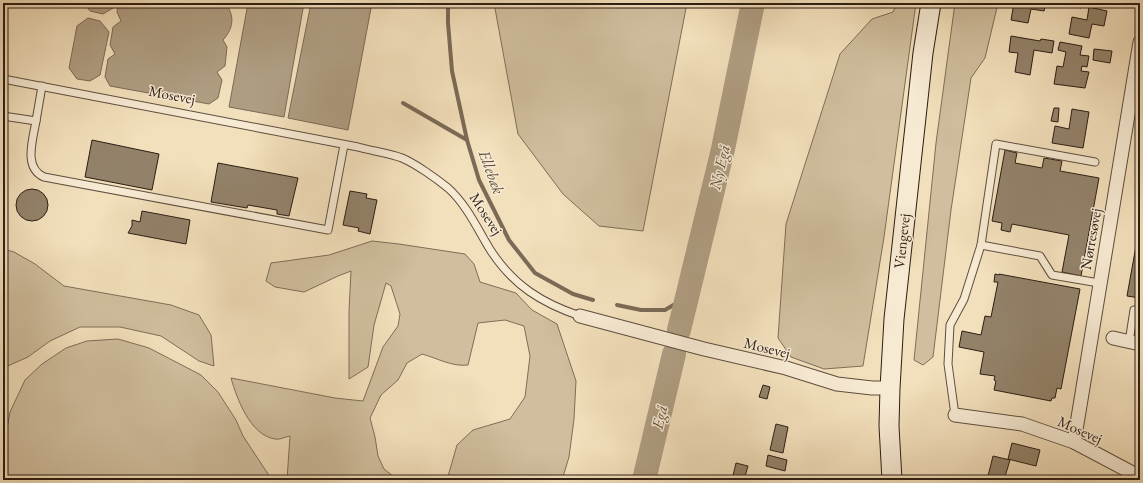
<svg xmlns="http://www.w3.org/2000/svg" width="1143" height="483" viewBox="0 0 1143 483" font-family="'EB Garamond',serif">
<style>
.green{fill:#d0be9e;stroke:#7e6e58}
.water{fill:#af9d82;stroke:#7b6a56}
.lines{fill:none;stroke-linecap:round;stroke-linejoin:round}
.stream{stroke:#7b6a56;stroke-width:4}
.river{stroke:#af9d82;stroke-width:24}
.building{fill:#93826a;stroke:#2c1d13}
.lane-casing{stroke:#5e4e3d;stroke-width:9}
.street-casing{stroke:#5e4e3d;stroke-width:15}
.secondary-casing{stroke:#2c1d13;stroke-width:21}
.lane{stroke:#f7ead3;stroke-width:7}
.street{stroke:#f7ead3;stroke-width:13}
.secondary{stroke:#f7ead3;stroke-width:19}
.labels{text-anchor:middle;stroke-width:3;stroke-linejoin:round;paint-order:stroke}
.street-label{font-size:15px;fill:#2c1d13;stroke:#f7ead3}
.water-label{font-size:16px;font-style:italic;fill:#60503f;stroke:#f7ead3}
</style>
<rect width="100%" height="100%" fill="#f2dfbb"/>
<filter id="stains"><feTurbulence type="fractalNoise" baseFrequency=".005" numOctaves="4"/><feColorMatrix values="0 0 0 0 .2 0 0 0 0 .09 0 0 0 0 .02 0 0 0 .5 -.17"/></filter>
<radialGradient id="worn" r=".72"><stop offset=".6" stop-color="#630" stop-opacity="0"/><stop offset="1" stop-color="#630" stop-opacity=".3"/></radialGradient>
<g class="green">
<polygon points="494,3 687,3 643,231 599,226 563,194 518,134"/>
<polygon points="897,3 916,3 884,237 863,366 824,369 791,357 778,338 786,224 840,54 872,19 893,12"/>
<polygon points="955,3 998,3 985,58 971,78 951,210 933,357 923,365 914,360 936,143"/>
<path d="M 372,241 L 399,244 L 465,254 L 474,264 L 480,282 L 516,293 L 532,310 L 557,324 L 576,381 L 574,419 L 569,457 L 562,480 L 447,480 L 457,445 L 473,430 L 510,419 L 525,397 L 530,356 L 524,326 L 505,320 L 478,323 L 468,365 C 452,367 437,358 422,354 L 407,363 L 398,380 L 381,395 L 370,418 L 375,437 L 378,456 L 384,469 L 398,480 L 287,480 L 290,436 C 285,437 279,440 275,439 C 250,435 237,399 231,378 L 335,398 L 363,401 L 383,347 L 398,326 L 400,314 L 391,286 L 386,283 L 374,325 L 368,367 L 349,379 L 349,311 L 351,271 L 338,276 L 304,292 L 275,287 L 266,281 L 271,263 L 329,255 Z"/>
<polygon points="3,249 14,252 35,264 64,286 171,305 199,315 211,335 214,366 199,361 161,336 120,327 80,327 50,341 28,357 3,368"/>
<polygon points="118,339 149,348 201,375 218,392 236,420 243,436 272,480 5,480 4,445 10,412 25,380 42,364 66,348 87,341"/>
</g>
<g class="water">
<polygon points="84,3 114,3 113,8 103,14 90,11"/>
<path d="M 118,3 L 233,3 L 228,7 C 235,19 232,30 223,40 L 227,47 L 225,66 L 217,72 L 222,80 L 218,98 L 209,104 L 110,86 L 105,77 L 108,59 L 115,54 L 110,45 L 113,27 L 121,21 L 117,12 Z"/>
<polygon points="248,3 304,3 284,117 229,107"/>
<polygon points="311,3 372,3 348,130 288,118"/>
<polygon points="88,18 100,21 109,32 100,75 90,81 77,79 69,68 77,26"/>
</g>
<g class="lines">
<g class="stream">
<polyline points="448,3 448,23 452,71 467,140 479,180 509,240 535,273 573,294 593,300"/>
<polyline points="403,103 467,140"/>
<polyline points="617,305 641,310 665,310 687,297"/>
</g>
<g class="river">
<polyline points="679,330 723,149 753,3"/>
<polyline points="644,480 674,354"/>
</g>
</g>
<g class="building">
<polygon points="1014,3 1046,3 1044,11 1031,9 1028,23 1011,20"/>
<polygon points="1069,3 1083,3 1081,8 1068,5"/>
<polygon points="1089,7 1107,11 1104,26 1092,24 1089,38 1069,34 1072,17 1087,20"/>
<polygon points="1011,36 1040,41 1041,39 1054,41 1052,53 1034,50 1030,75 1015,72 1018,53 1009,52"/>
<polygon points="1060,42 1082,46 1080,55 1089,56 1087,67 1082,66 1081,71 1089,72 1085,88 1054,84 1057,66 1063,67 1066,52 1058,50"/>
<polygon points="1094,49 1112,51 1110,63 1093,60"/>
<polygon points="1054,108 1059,108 1058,122 1051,121"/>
<polygon points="1072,109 1089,112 1083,148 1052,143 1055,126 1069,129"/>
<polygon points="1138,130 1140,131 1140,145 1136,144"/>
<polygon points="92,140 159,154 152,190 85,177"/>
<polygon points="1005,150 1017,153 1015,163 1042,168 1044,158 1062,161 1060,171 1099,178 1081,276 1062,272 1069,235 1012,224 1010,232 1001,230 1002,223 992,221"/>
<polygon points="218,163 298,178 289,216 277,214 277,210 248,205 247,208 211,202"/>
<circle cx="32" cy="205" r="16"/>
<polygon points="350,191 367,194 366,198 377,200 370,234 358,231 359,228 343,225"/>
<polygon points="142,211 190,220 186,244 128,233 132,226 132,220 140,222"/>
<polygon points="1138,235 1140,235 1140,245 1137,244"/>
<polygon points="1136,246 1140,246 1140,298 1127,296"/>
<polygon points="995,274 999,275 999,274 1080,289 1061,389 1057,388 1055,398 1052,398 1051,401 994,390 996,381 994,380 995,376 980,374 984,352 959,347 962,331 981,335 985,316 991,317 998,282 994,282"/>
<polygon points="763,385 770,387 767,399 759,397"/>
<polygon points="776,424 788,427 783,453 770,450"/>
<polygon points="1012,443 1040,450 1036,466 1008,459"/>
<polygon points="768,455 787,460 785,471 766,466"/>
<polygon points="993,456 1010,460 1004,480 987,480"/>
<polygon points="736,463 748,466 744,480 732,480"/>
</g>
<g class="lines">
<g class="lane-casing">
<g id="lane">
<path d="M 3,79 L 358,147 C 372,151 389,153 402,158 C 416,164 437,179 448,188 C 467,205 478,230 491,251 C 514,286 542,303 580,316"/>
<polyline points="3,116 36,121 42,86"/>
<path d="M 36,121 C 33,139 23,168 44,177 L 328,230 L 344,145"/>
<polyline points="981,245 1040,256 1052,275 1099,283"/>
<polyline points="1129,342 1134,310"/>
<polyline points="955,415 948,364 950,325 964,299 981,245 996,144 1095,162"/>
</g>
</g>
<g class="street-casing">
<g id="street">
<polyline points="580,316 704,349 786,368 837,384 872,388 890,388"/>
<polyline points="1113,338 1140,344"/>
<polyline points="955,415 1022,424 1074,442 1140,477"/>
<polyline points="1074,442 1140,42"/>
</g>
</g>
<g class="secondary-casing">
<polyline id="secondary" points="892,480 889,426 890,388 894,319 923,53 931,3"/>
</g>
<use href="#lane" class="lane"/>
<use href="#street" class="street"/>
<use href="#secondary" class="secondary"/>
</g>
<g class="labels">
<g class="street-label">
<text transform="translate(172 95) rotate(11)" y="5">Mosevej</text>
<text transform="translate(486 214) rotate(57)" y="5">Mosevej</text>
<text transform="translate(1091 239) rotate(-80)" y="5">Nørresøvej</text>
<text transform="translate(902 241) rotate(-84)" y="5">Viengevej</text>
<text transform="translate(767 348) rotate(14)" y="5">Mosevej</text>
<text transform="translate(1080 430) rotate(24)" y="5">Mosevej</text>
</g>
<g class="water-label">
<text transform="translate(719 167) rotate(-77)" y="6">Ny Egå</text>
<text transform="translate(492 172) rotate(70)" y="6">Ellebæk</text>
<text transform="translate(659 417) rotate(-77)" y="6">Egå</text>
</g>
</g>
<rect width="1143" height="483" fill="none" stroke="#f2dfbb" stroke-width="16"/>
<rect x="4" y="4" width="1135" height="475" fill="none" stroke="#2c1d13" stroke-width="2"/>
<rect x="8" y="8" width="1127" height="467" fill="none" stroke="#2c1d13"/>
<rect width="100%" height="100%" filter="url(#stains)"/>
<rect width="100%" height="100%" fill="url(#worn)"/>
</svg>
